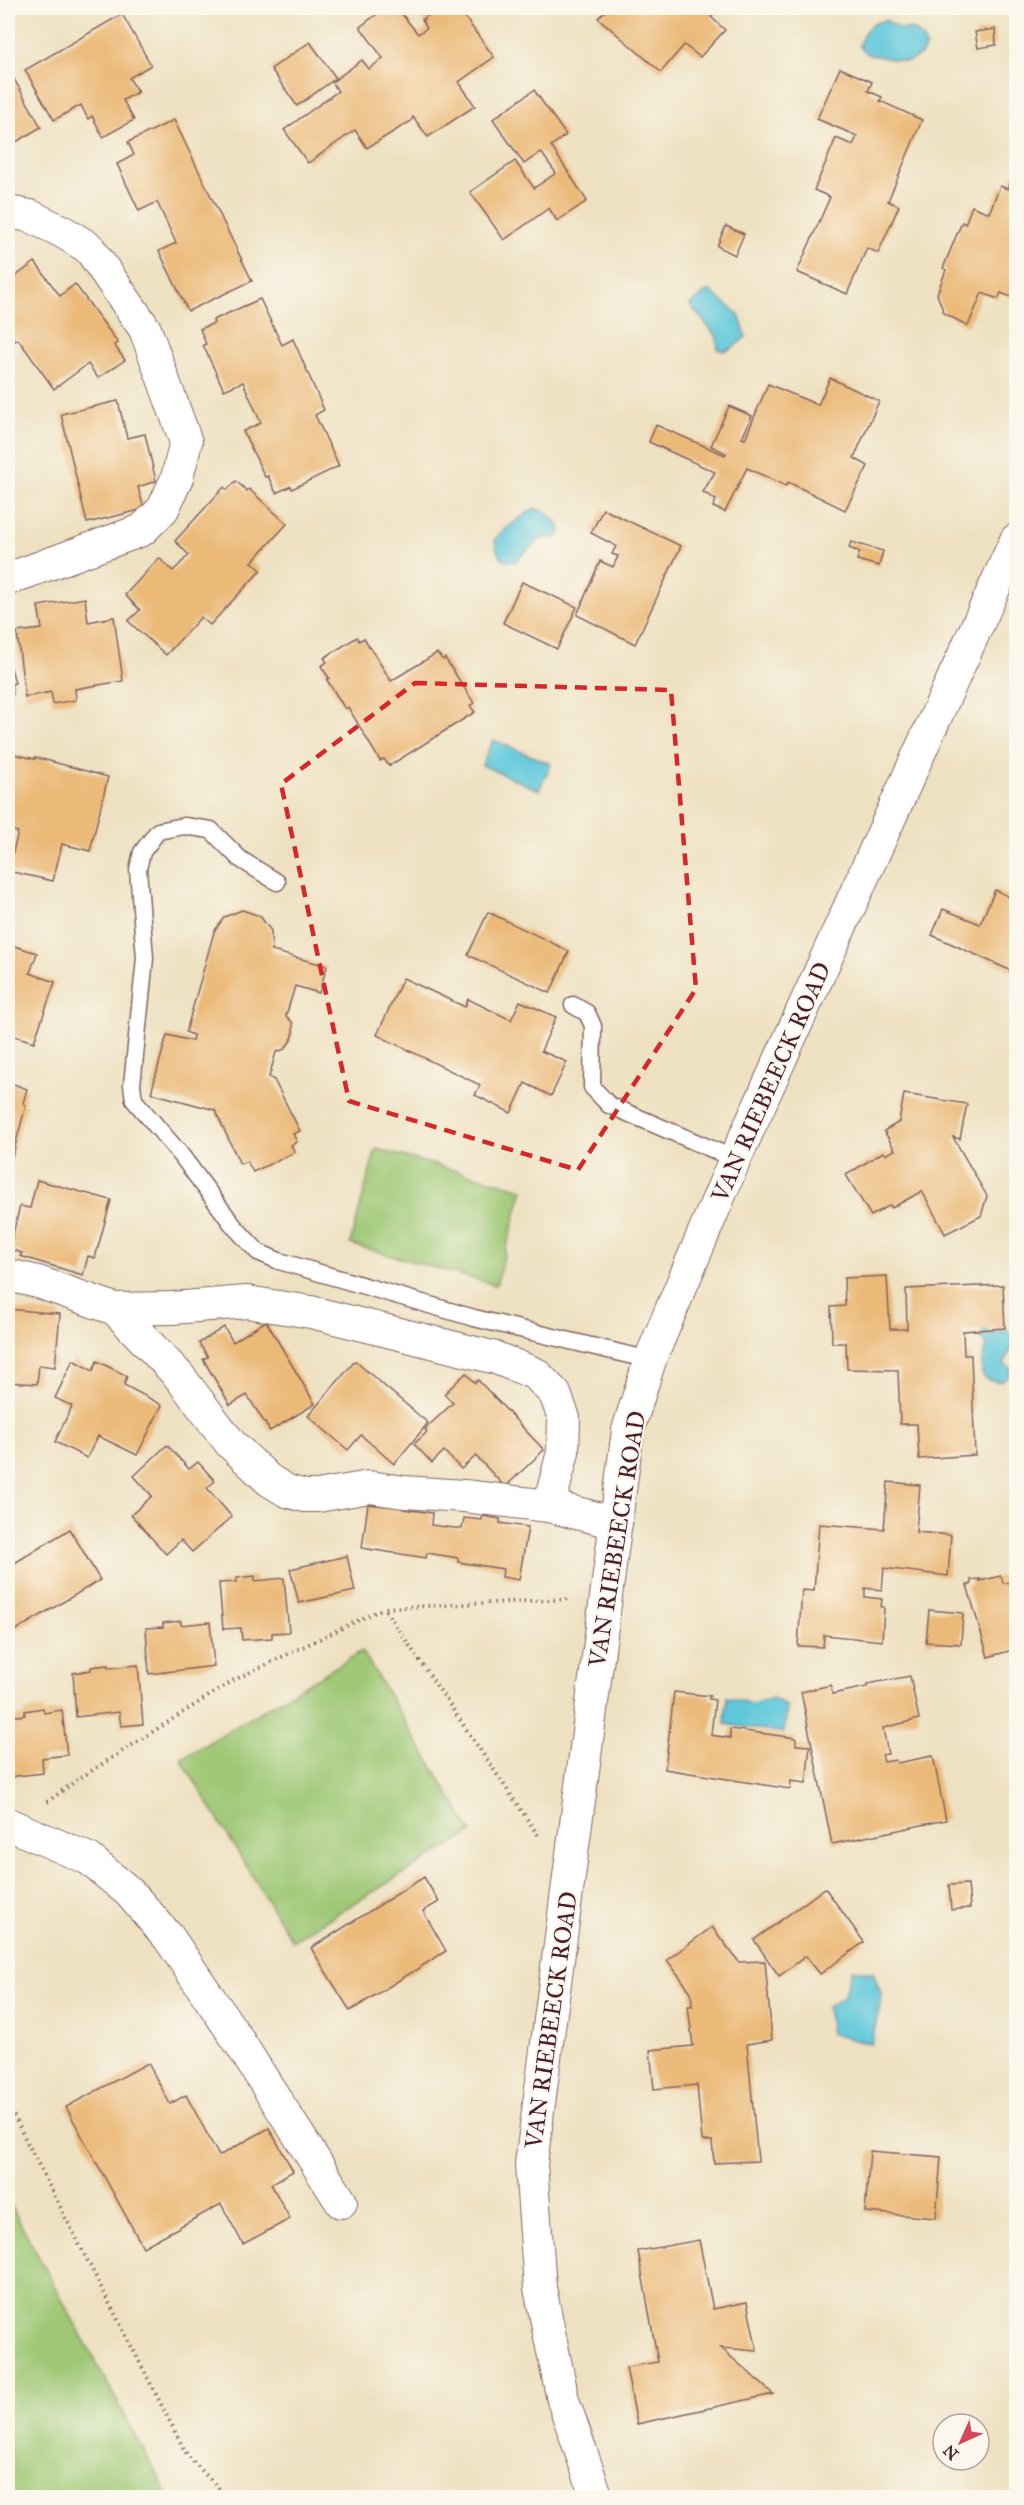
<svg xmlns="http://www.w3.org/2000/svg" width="1024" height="2505" viewBox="0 0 1024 2505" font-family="'IM FELL Great Primer',serif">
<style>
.green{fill:#9ec874;stroke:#747450;stroke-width:1.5}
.water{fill:#5fc8db;stroke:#547483;stroke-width:1.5}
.building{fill:#ebb978}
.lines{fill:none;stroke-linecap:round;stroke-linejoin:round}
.lane-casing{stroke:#836360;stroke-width:19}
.street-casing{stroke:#836360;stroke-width:34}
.path{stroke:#836360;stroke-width:4;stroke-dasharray:1.5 4.5;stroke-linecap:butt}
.lane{stroke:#fff;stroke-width:16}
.street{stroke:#fff;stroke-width:32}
.marked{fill:none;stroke:#d62828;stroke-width:4.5;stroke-dasharray:12 8;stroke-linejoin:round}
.labels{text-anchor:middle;stroke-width:4.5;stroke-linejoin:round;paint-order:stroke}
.street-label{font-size:24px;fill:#4a1f2b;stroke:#fbf7ec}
</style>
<rect width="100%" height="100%" fill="#fbf7ec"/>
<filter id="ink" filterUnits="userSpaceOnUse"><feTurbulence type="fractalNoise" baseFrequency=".0167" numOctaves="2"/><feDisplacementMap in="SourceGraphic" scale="12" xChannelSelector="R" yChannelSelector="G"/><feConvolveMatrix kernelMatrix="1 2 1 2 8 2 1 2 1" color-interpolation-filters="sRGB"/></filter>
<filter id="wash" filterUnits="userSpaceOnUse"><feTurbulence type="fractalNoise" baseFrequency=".008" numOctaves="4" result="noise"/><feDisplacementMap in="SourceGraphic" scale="24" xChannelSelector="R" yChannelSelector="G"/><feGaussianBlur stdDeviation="1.35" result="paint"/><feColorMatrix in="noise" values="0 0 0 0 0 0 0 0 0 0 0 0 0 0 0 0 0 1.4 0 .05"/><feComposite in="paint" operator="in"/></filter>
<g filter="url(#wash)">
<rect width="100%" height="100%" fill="#eee1c1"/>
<g class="green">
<polygon points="376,1149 523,1189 496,1285 350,1244"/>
<polygon points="362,1651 472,1832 292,1941 181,1759"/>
<polygon points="8,2200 169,2497 8,2497"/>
</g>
<g class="water">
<path d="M 885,20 L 900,29 L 914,30 L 922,38 L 926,46 L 921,55 L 907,62 L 867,54 L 859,46 C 864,30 868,24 885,20 Z"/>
<path d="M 709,290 L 739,315 L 746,337 C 738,343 728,355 718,349 L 717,337 L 690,305 Z"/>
<path d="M 535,509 C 546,509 561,523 561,533 L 557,537 L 540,539 L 515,561 C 501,563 496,552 495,539 C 500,533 528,511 535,509 Z"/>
<polygon points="493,740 551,764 539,790 482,765"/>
<path d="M 984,1330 L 993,1335 L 1008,1330 L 1014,1333 L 1015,1341 L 1004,1364 L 1011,1369 L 1009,1376 L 1002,1381 C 973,1383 982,1364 987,1345 L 980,1337 Z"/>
<polygon points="727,1697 752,1704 773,1698 787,1707 784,1733 725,1724"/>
<polygon points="852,1969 873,1973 882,1996 871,2044 831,2034 827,2007 844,1996"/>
</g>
<g id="blocks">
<g class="building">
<polygon points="385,8 397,8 418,34 427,28 422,20 439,8 458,8 494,57 459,82 475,106 428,137 413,117 411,121 367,148 355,130 308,163 284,130 338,91 332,82 362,60 369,69 383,58 360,27"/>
<polygon points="608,8 724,8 720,12 718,9 711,17 725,30 700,57 684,45 661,72 598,18"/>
<polygon points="122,14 151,65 129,78 138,92 123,100 134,120 103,137 92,116 88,119 81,105 54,120 25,70"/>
<polygon points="995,29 996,45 978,48 975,32"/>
<polygon points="310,42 336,78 297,106 271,69"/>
<polygon points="840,68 872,82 868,91 882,97 880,101 922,120 888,201 899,206 878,253 867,248 847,294 797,272 830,197 814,190 836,138 853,145 857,136 817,119"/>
<polygon points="13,77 41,127 8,147 8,80"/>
<polygon points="534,90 566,135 551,146 587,201 557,221 549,208 504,240 470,192 515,161 534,188 556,173 541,152 524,164 493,119"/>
<polygon points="174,120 252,281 188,311 159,251 176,243 157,202 139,211 117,164 134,155 128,142"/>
<polygon points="1016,168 1016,299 1001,293 998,299 982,293 968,326 944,313 937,294 946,270 943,268 962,222 965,224 972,206 989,213 1000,186 1008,189"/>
<polygon points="726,226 744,234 735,255 717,246"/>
<polygon points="35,262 60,296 75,284 118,343 114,345 125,360 98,378 88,364 54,389 18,339 15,341 8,330 8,282"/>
<polygon points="260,299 282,345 293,339 324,410 315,415 339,466 292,489 291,486 276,493 268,476 265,477 243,431 261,423 243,382 224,390 203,345 206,344 200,329 214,323 213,320"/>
<polygon points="830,378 879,401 854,458 868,466 845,510 788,482 786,486 747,468 725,512 713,507 716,500 703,492 715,472 649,442 656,425 725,455 726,453 711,446 729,406 752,416 742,438 745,439 768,384 818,405"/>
<polygon points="118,401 127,438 145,434 156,481 138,487 144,509 87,523 61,414"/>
<polygon points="236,481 247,491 249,489 287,524 252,562 261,570 210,625 201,617 166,655 128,621 140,610 125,595 159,558 173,571 189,555 175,541 224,487 227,490"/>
<polygon points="603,509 681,546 635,644 577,615 600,561 613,567 618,556 612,554 616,546 591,533"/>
<polygon points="851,542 883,551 879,566 857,560 860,552 849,548"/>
<polygon points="522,582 577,607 557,649 503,623"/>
<polygon points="85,598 88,622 114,617 123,681 75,689 76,700 53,704 51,692 25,697 17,632 42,629 38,606"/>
<polygon points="357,637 359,641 364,638 391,681 437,653 443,660 445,658 474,703 470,706 475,712 389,766 384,759 380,761 348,707 345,709 327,680 329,678 321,666 327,662 324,658"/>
<polygon points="8,657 15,683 11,684 13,694 8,696"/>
<polygon points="9,753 35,759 35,757 108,777 90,851 62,844 53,881 8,871 18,832 8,830"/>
<polygon points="995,890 1016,900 1016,973 932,935 943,909 980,924"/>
<polygon points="242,910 260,916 271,931 272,951 327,966 319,993 295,986 286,1016 293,1023 293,1037 285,1049 276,1052 269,1077 274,1080 300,1131 293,1134 297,1142 291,1145 295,1152 253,1172 247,1161 240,1164 215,1110 151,1093 167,1035 192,1041 193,1035 186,1032 214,932 224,917"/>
<polygon points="488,912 569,951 550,993 468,955"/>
<polygon points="8,944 37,953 30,973 55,982 34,1042 8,1034"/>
<polygon points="403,978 465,1007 468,999 511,1020 520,1001 556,1017 541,1051 567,1062 551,1096 525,1083 511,1113 475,1095 480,1085 377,1035"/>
<polygon points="8,1082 27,1089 23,1103 26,1105 11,1161 8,1160"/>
<polygon points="904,1094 967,1104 960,1139 953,1137 987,1196 981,1216 945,1234 922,1191 892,1208 890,1205 871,1216 846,1175 883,1152 885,1155 895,1150 884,1131 899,1122"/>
<polygon points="37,1180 111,1200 95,1258 88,1256 83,1275 20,1256 22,1253 9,1249 20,1206 30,1208"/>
<polygon points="887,1276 890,1329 907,1329 906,1289 1003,1285 1005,1328 963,1331 964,1355 971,1355 975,1455 919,1459 917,1424 900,1424 898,1370 847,1369 846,1343 832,1343 831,1307 845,1306 844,1278"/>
<polygon points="8,1309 60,1314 55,1367 39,1365 37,1384 8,1382"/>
<polygon points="266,1321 315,1404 270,1431 247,1395 230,1405 203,1359 208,1357 199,1343 224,1327 233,1342"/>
<polygon points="73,1360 93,1371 97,1361 127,1376 124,1385 162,1405 137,1455 98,1436 87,1458 55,1442 72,1406 55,1398"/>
<polygon points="355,1361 428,1423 394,1464 361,1435 348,1450 308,1416"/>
<polygon points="466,1373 475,1383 478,1380 544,1450 505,1487 476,1456 461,1469 444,1451 432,1463 414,1444 427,1432 425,1429 453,1403 444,1394"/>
<polygon points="167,1445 189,1469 198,1462 215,1481 207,1488 232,1517 192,1552 181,1540 166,1554 131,1515 152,1496 134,1476"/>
<polygon points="888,1482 920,1485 916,1532 951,1535 948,1576 884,1568 882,1590 865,1588 865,1597 882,1599 881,1607 884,1607 882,1641 824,1635 823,1647 798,1646 802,1590 814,1591 819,1524 884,1529"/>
<polygon points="386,1503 405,1506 403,1509 432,1513 431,1525 462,1529 464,1518 482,1520 482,1516 500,1519 500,1523 528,1527 519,1580 502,1577 503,1569 458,1562 458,1558 427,1553 426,1558 362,1548 368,1504 385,1506"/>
<polygon points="70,1529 100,1580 8,1635 8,1567"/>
<polygon points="347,1556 355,1591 299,1603 290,1569"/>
<polygon points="255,1576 255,1581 284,1578 289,1632 272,1633 272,1638 242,1640 241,1628 223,1629 219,1583 237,1582 237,1578"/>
<polygon points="1001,1576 1003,1583 1016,1582 1016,1649 988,1657 967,1585 971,1585 971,1580 980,1579 980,1581"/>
<polygon points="929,1610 963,1613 961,1644 926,1642"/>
<polygon points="181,1621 181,1625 210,1622 214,1666 149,1674 146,1628 163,1627 163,1623"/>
<polygon points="108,1665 108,1668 138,1665 143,1724 121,1726 119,1712 76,1717 73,1673 91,1670 91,1667"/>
<polygon points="910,1676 919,1719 883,1728 888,1754 882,1755 884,1762 896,1760 897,1763 933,1756 946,1820 832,1844 801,1692 831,1685 832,1694 867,1687 867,1684"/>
<polygon points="674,1692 710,1696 709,1699 715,1700 711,1735 730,1738 730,1729 796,1738 796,1745 810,1746 806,1783 791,1781 790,1789 665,1769"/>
<polygon points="43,1708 44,1713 62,1710 67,1755 42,1758 43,1773 8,1777 8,1717 25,1715 25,1711"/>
<polygon points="424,1877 439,1902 423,1911 446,1951 350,2011 311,1948"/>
<polygon points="968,1884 970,1908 951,1910 949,1885"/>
<polygon points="825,1888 864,1942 820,1974 806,1956 779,1976 754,1940"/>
<polygon points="712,1927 739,1962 765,1961 772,2040 747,2044 758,2161 714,2163 712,2141 702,2141 697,2085 654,2089 650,2050 693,2046 688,2006 692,2006 691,1992 667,1960"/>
<polygon points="148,2063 170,2104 186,2095 219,2156 269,2128 293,2171 271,2184 290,2219 243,2244 221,2204 143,2247 66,2107"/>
<polygon points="870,2151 941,2157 936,2218 865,2212"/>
<polygon points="699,2240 713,2309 747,2302 757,2351 721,2348 773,2394 637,2424 626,2367 658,2362 638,2251"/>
</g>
</g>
</g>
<g filter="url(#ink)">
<use href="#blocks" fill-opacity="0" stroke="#836360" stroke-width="1.5"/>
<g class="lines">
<g class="lane-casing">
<g id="lane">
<polyline points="277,882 240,859 211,830 184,826 158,831 142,852 138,869 145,958 132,1085 134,1100 181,1155 233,1225 258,1252 279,1261 474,1318 650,1360"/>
<polyline points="573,1005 587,1013 593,1026 592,1087 609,1105 735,1159"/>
</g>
</g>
<g class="street-casing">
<g id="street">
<polyline points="8,212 30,216 63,232 89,248 145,329 186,442 177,478 163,509 142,530 8,579"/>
<polyline points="8,1275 38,1282 115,1309 172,1308 247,1302 311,1312 496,1358 536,1374 555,1394 564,1418 563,1452 549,1506"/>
<polyline points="115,1309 179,1376 231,1444 269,1480 287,1491 305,1496 318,1496 369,1487 404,1492 464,1496 549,1506 616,1523"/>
<polyline points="8,1824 89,1859 129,1892 169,1938 238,2040 341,2202"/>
<polyline points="597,2498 563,2400 540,2288 531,2164 628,1430 650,1360 735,1159 1016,540"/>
</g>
</g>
<g class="path">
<polyline points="47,1802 77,1780 234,1680 384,1608"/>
<polyline points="538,1835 384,1608 570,1599"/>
<polyline points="8,2105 187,2455 228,2498"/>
</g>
<use href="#lane" class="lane"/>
<use href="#street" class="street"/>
</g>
</g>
<path class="marked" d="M 415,683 L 671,690 L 696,989 L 578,1170 L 349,1101 L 281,784 Z"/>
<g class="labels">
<g class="street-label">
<text transform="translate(771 1082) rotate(-66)" y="8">VAN RIEBEECK ROAD</text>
<text transform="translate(617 1539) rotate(-81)" y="8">VAN RIEBEECK ROAD</text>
<text transform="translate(551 2020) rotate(-82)" y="8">VAN RIEBEECK ROAD</text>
</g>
</g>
<rect width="1024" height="2505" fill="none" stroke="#fbf7ec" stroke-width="30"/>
<g transform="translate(961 2442) rotate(225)"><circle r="28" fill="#fbf7ec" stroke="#b4a19f" stroke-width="1.5"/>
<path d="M0-4.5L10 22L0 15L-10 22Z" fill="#d1495b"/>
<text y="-9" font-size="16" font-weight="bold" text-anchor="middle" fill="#4a1f2b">N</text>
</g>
</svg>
